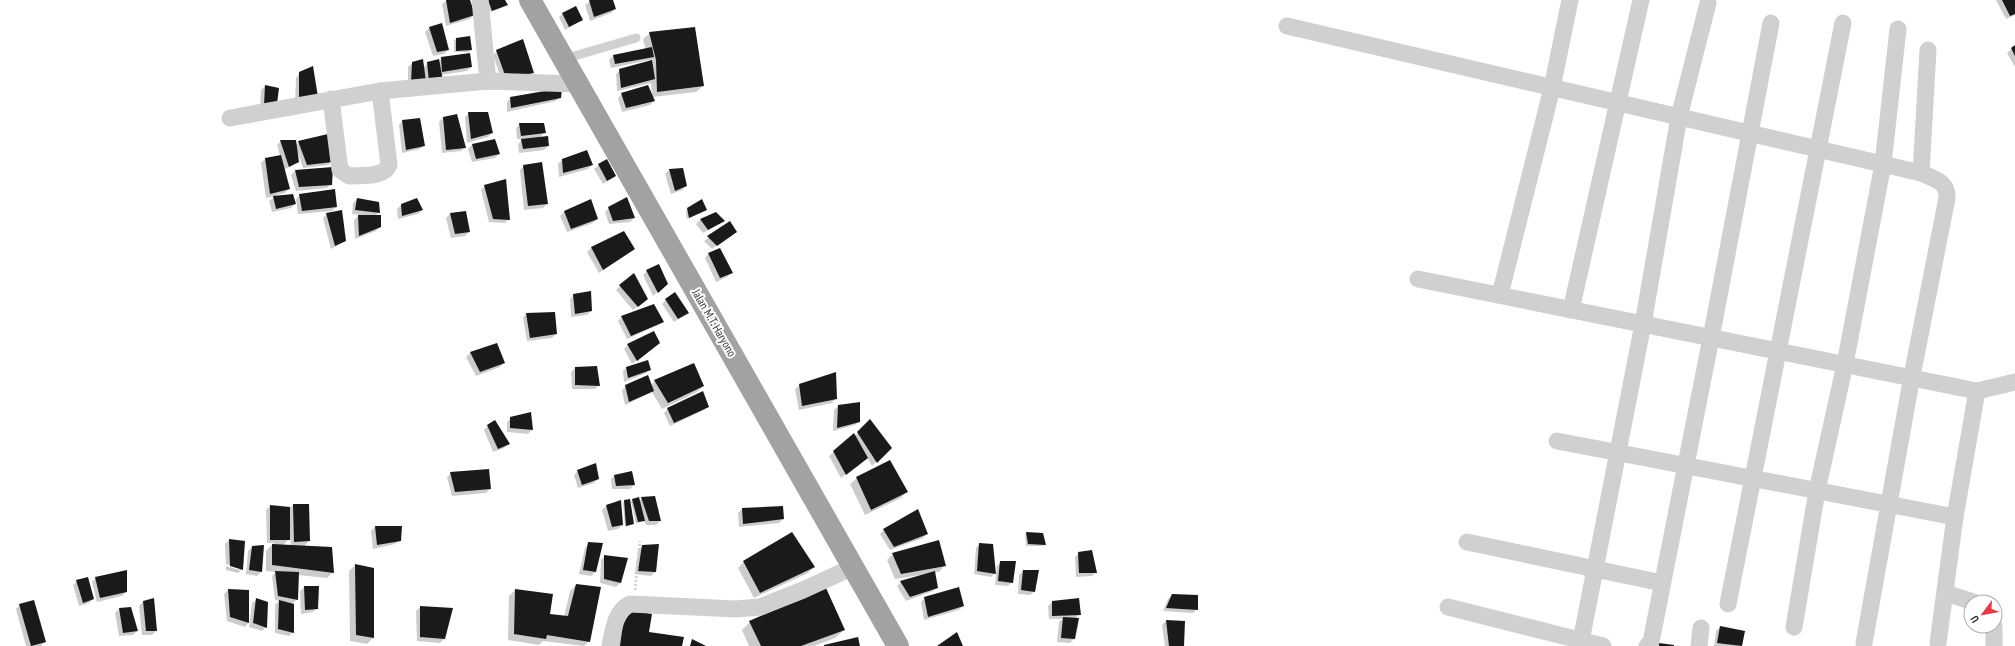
<svg xmlns="http://www.w3.org/2000/svg" width="2015" height="646" viewBox="0 0 2015 646" font-family="'PT Sans Narrow',sans-serif">
<style>
.shadow{fill:#0003;fill-rule:evenodd}
.building{fill:#1a1a1a}
.lines{fill:none;stroke-linecap:round;stroke-linejoin:round}
.path{stroke:#cdcdcd;stroke-width:2.5;stroke-dasharray:2 2;stroke-linecap:butt}
.service{stroke:#d0d0d0;stroke-width:9}
.minor{stroke:#d0d0d0;stroke-width:17}
.trunk{stroke:#a2a2a2;stroke-width:22}
.labels{text-anchor:middle;stroke-width:4;stroke-linejoin:round;paint-order:stroke}
.street-label{font-size:12px;fill:#333;stroke:#fff}
</style>
<rect width="100%" height="100%" fill="#fff"/>
<g class="shadow">
<polygon points="447,0 469,0 474,15 470,19 446,26 442,4"/>
<polygon points="490,0 504,0 507,5 490,12 486,3"/>
<polygon points="592,0 612,0 615,9 611,13 590,21 585,5"/>
<polygon points="1996,0 2015,0 2015,15 2006,19"/>
<polygon points="563,13 582,20 565,30 559,17"/>
<polygon points="429,28 448,50 444,54 433,56 425,32"/>
<polygon points="650,33 703,86 696,92 652,97 654,101 650,105 622,112 618,98 622,94 652,96 651,83 617,91 616,74 620,70 649,62 649,60 611,68 609,60 613,56 646,50 643,39"/>
<polygon points="456,39 471,50 469,52 454,52 454,40"/>
<polygon points="2015,46 2015,67 2007,53"/>
<polygon points="497,51 533,72 529,76 502,81 493,55"/>
<polygon points="442,58 471,67 467,71 441,75 408,87 408,67 413,63 423,68 428,63 438,62"/>
<polygon points="300,73 317,97 295,104 296,78"/>
<polygon points="265,86 272,108 260,109 261,90"/>
<polygon points="560,97 556,101 507,112 507,102 511,98"/>
<polygon points="469,113 492,133 488,137 467,143 465,117"/>
<polygon points="443,118 465,147 461,151 442,153 439,122"/>
<polygon points="403,121 424,145 420,149 402,153 399,125"/>
<polygon points="520,124 545,132 539,138 548,146 544,150 519,153 518,144 523,139 517,139 516,128"/>
<polygon points="281,141 296,145 299,142 332,161 328,165 303,168 298,153 298,162 284,170 289,189 285,193 276,195 295,204 291,208 272,212 269,201 275,196 266,198 261,163 265,159 280,156 277,145"/>
<polygon points="472,145 499,154 495,158 472,162 468,149"/>
<polygon points="562,160 592,165 588,169 559,177 558,164"/>
<polygon points="606,160 615,176 603,184 594,169"/>
<polygon points="524,166 547,204 543,208 524,210 520,170"/>
<polygon points="682,169 686,186 682,190 671,194 665,174 669,170"/>
<polygon points="295,171 331,184 327,188 296,191 291,175"/>
<polygon points="485,186 509,219 505,223 489,222 481,190"/>
<polygon points="300,195 336,207 332,211 298,214 296,199"/>
<polygon points="357,199 379,212 375,216 380,227 376,231 355,239 354,220 359,215 352,214 353,203"/>
<polygon points="591,200 597,219 593,223 567,232 560,216 564,212"/>
<polygon points="401,205 422,210 418,214 398,219 397,209"/>
<polygon points="609,208 634,218 630,222 609,224 605,212"/>
<polygon points="688,209 704,211 687,219 686,211"/>
<polygon points="465,212 469,232 465,236 451,238 446,218 450,214"/>
<polygon points="716,213 723,221 703,233 696,224 700,220"/>
<polygon points="327,214 344,241 331,249 323,218"/>
<polygon points="730,222 735,232 712,249 704,241"/>
<polygon points="623,232 634,249 599,273 587,252 591,248"/>
<polygon points="708,254 731,273 727,277 716,282 705,258"/>
<polygon points="647,271 663,287 653,296 643,275"/>
<polygon points="620,286 643,302 633,310 616,290"/>
<polygon points="574,295 591,311 587,315 571,317 570,299"/>
<polygon points="666,300 687,313 674,322 662,304"/>
<polygon points="526,314 556,334 552,338 527,341 523,318"/>
<polygon points="622,317 662,321 658,325 627,339 618,321"/>
<polygon points="496,345 504,363 500,367 476,376 466,357 470,353"/>
<polygon points="628,345 655,347 632,364 624,349"/>
<polygon points="627,367 650,369 646,373 624,382 623,371"/>
<polygon points="575,368 599,385 595,389 572,389 571,372"/>
<polygon points="655,381 703,386 697,392 662,409 652,392 625,405 622,390 626,386 651,385"/>
<polygon points="800,385 836,398 832,403 799,410 795,389"/>
<polygon points="708,406 704,410 670,426 664,413 668,409"/>
<polygon points="838,406 859,421 855,425 833,431 834,410"/>
<polygon points="511,418 532,430 528,434 507,432 507,422"/>
<polygon points="870,421 890,448 872,466 867,457 841,478 829,456 854,434 855,436"/>
<polygon points="488,426 508,444 504,448 493,452 484,430"/>
<polygon points="578,471 598,479 594,483 578,488 574,475"/>
<polygon points="451,473 490,489 486,493 452,496 447,477"/>
<polygon points="615,475 634,485 630,489 612,489 611,479"/>
<polygon points="857,478 907,491 901,498 865,515 850,484"/>
<polygon points="642,498 660,521 656,525 646,525 644,520 636,524 631,501 633,500 639,501"/>
<polygon points="624,501 633,524 625,527 623,503"/>
<path d="M 293,505 L 309,541 L 304,546 L 333,572 L 327,578 L 298,575 L 297,599 L 292,604 L 293,632 L 289,636 L 275,633 L 275,605 L 279,601 L 275,600 L 272,576 L 276,572 L 266,571 L 266,551 L 274,543 L 267,543 L 266,510 L 270,506 L 290,508 ZM 290,538 L 291,546 L 283,545 Z"/>
<polygon points="606,506 622,525 618,529 608,531 602,510"/>
<polygon points="782,507 783,519 779,523 739,527 738,513 742,509"/>
<polygon points="375,527 400,540 395,544 373,549 371,531"/>
<polygon points="884,530 927,534 923,538 890,550 880,534"/>
<polygon points="1026,533 1045,544 1043,546 1026,546 1025,535"/>
<polygon points="229,540 242,569 238,573 226,570 226,566 240,570 240,568 226,564 225,544"/>
<polygon points="589,543 602,544 595,572 591,576 579,574 585,548"/>
<polygon points="980,544 995,573 991,577 974,574 976,548"/>
<polygon points="643,546 655,572 651,576 635,574 638,550"/>
<polygon points="252,547 261,572 257,576 246,574 248,551"/>
<polygon points="1079,553 1096,572 1092,576 1076,577 1075,557"/>
<polygon points="893,554 945,565 939,572 934,572 937,587 933,591 906,601 897,586 901,582 920,576 920,575 895,579 887,560"/>
<polygon points="605,556 626,558 620,583 616,587 600,583 601,560"/>
<polygon points="744,562 814,567 808,573 754,598 738,568"/>
<polygon points="1001,562 1012,582 1008,586 995,585 997,566"/>
<polygon points="355,565 373,638 367,644 350,641 349,571"/>
<polygon points="1023,571 1035,591 1030,595 1018,594 1019,575"/>
<polygon points="96,578 126,592 122,596 97,602 92,582"/>
<polygon points="77,581 93,599 89,603 79,606 73,585"/>
<polygon points="576,585 589,641 584,646 543,641 539,645 508,640 509,596 515,590 552,595 549,615 564,617 570,591"/>
<polygon points="304,587 317,608 313,612 301,614 300,591"/>
<polygon points="228,590 249,622 245,627 227,621 224,594"/>
<polygon points="1172,595 1197,609 1193,613 1163,611 1168,599"/>
<polygon points="925,598 963,606 959,610 924,620 921,602"/>
<polygon points="154,600 156,631 152,635 142,635 139,606 143,602"/>
<polygon points="256,600 266,627 262,631 249,627 252,603"/>
<polygon points="1052,602 1079,614 1075,619 1074,639 1070,643 1057,642 1059,622 1063,619 1049,619 1048,606"/>
<polygon points="20,605 45,642 41,646 26,646 16,609"/>
<polygon points="420,607 444,639 440,643 417,641 416,611"/>
<polygon points="130,608 137,631 133,635 119,636 115,613 119,609"/>
<polygon points="625,610 647,633 681,646 615,646"/>
<polygon points="1166,621 1183,646 1165,646 1162,625"/>
<polygon points="750,622 844,630 835,638 814,646 749,646 742,630"/>
<polygon points="1720,627 1743,632 1741,646 1714,646 1716,631"/>
</g>
<g class="building">
<polygon points="446,0 470,0 475,15 450,23"/>
<polygon points="488,0 505,0 508,5 492,11"/>
<polygon points="589,0 613,0 616,9 594,17"/>
<polygon points="2002,0 2015,0 2015,14 2010,16"/>
<polygon points="576,6 583,20 569,27 562,13"/>
<polygon points="442,23 449,50 437,52 429,27"/>
<polygon points="695,27 704,86 657,92 656,60 649,32"/>
<polygon points="470,36 472,50 456,51 456,38"/>
<polygon points="523,39 534,73 506,78 496,50"/>
<polygon points="2015,45 2015,56 2011,48"/>
<polygon points="652,47 654,57 615,64 613,55"/>
<polygon points="470,53 472,67 442,72 441,57"/>
<polygon points="423,59 426,82 411,84 412,62"/>
<polygon points="439,59 443,81 429,82 427,62"/>
<polygon points="652,60 655,79 621,88 619,69"/>
<polygon points="313,66 318,97 299,101 299,72"/>
<polygon points="265,85 279,88 277,104 264,106"/>
<polygon points="648,85 655,101 626,108 621,93"/>
<polygon points="562,88 561,98 511,108 510,97"/>
<polygon points="468,112 488,112 493,133 471,139"/>
<polygon points="457,114 466,148 446,150 443,117"/>
<polygon points="420,118 425,146 406,150 402,120"/>
<polygon points="519,123 544,123 546,133 521,136"/>
<polygon points="328,134 333,162 307,165 298,141"/>
<polygon points="548,136 549,146 523,149 521,139"/>
<polygon points="495,139 500,154 476,159 472,144"/>
<polygon points="280,140 296,140 299,162 289,167"/>
<polygon points="587,150 593,165 563,173 562,159"/>
<polygon points="281,155 290,189 270,194 265,158"/>
<polygon points="607,159 616,176 607,181 598,164"/>
<polygon points="542,162 548,204 528,206 523,165"/>
<polygon points="333,167 332,185 299,187 295,170"/>
<polygon points="683,168 687,186 675,191 669,169"/>
<polygon points="506,179 510,220 493,219 484,185"/>
<polygon points="335,189 337,207 302,211 299,194"/>
<polygon points="293,194 296,204 276,209 273,196"/>
<polygon points="627,197 635,218 613,221 608,207"/>
<polygon points="357,198 379,202 380,213 355,210"/>
<polygon points="417,198 423,210 402,216 401,204"/>
<polygon points="591,199 598,219 571,229 564,211"/>
<polygon points="702,199 707,210 689,218 687,208"/>
<polygon points="342,210 346,241 335,246 326,213"/>
<polygon points="466,211 470,232 455,234 450,213"/>
<polygon points="716,212 725,221 708,230 700,219"/>
<polygon points="358,215 381,215 381,227 359,236"/>
<polygon points="730,221 737,232 717,246 707,236"/>
<polygon points="624,231 635,249 603,270 591,247"/>
<polygon points="720,248 733,273 720,278 708,253"/>
<polygon points="659,264 668,284 658,293 646,270"/>
<polygon points="634,273 648,299 638,307 619,285"/>
<polygon points="591,291 592,311 575,314 573,294"/>
<polygon points="675,292 689,313 678,319 665,299"/>
<polygon points="654,304 664,322 631,336 621,316"/>
<polygon points="555,312 557,334 530,338 526,313"/>
<polygon points="654,331 660,343 637,361 627,344"/>
<polygon points="497,343 505,363 480,372 470,352"/>
<polygon points="648,360 651,370 628,378 626,367"/>
<polygon points="694,363 704,386 668,403 654,380"/>
<polygon points="597,366 600,386 575,385 575,367"/>
<polygon points="836,372 837,399 802,406 799,384"/>
<polygon points="648,375 654,391 629,402 625,385"/>
<polygon points="703,391 709,407 674,423 667,408"/>
<polygon points="860,402 860,422 837,428 838,405"/>
<polygon points="531,412 533,430 510,428 510,417"/>
<polygon points="870,419 892,448 877,463 857,432"/>
<polygon points="495,420 510,444 498,449 487,425"/>
<polygon points="854,433 868,458 846,475 833,451"/>
<polygon points="890,460 908,492 871,510 856,477"/>
<polygon points="596,463 599,479 582,485 577,470"/>
<polygon points="489,469 491,489 455,492 450,472"/>
<polygon points="632,471 635,485 616,486 614,475"/>
<polygon points="655,496 661,521 649,521 641,497"/>
<polygon points="639,497 645,521 638,522 632,499"/>
<polygon points="630,499 634,524 626,526 624,500"/>
<polygon points="621,500 623,525 612,527 606,505"/>
<polygon points="293,504 309,504 310,541 294,542"/>
<polygon points="270,505 290,507 290,540 270,540"/>
<polygon points="783,506 784,519 743,524 742,508"/>
<polygon points="918,509 928,534 894,547 883,529"/>
<polygon points="375,526 402,526 401,541 377,545"/>
<polygon points="792,532 815,567 760,593 743,561"/>
<polygon points="1026,532 1043,533 1046,545 1028,544"/>
<polygon points="229,539 245,541 243,570 230,566"/>
<polygon points="939,540 946,566 901,574 892,553"/>
<polygon points="588,542 603,543 596,572 583,570"/>
<polygon points="979,543 993,544 996,574 977,571"/>
<polygon points="272,544 332,547 334,573 272,565"/>
<polygon points="659,544 656,572 638,571 642,545"/>
<polygon points="264,545 262,572 249,570 252,546"/>
<polygon points="1092,550 1097,573 1079,573 1078,552"/>
<polygon points="604,555 628,558 621,583 604,579"/>
<polygon points="1000,561 1016,561 1013,583 998,581"/>
<polygon points="355,564 374,568 374,638 356,635"/>
<polygon points="127,570 127,592 100,598 95,577"/>
<polygon points="1023,570 1039,570 1035,592 1021,590"/>
<polygon points="275,571 299,572 298,600 278,596"/>
<polygon points="935,571 938,588 910,597 900,581"/>
<polygon points="88,577 94,599 83,603 76,580"/>
<polygon points="576,584 601,587 590,642 547,635 546,639 514,634 515,589 553,594 550,614 568,616"/>
<polygon points="304,586 319,586 318,609 305,610"/>
<polygon points="959,587 964,606 928,617 924,597"/>
<polygon points="826,588 845,630 801,646 761,646 749,621"/>
<polygon points="228,589 249,590 249,623 230,617"/>
<polygon points="1172,594 1198,595 1198,610 1166,608"/>
<polygon points="154,598 157,631 146,631 143,601"/>
<polygon points="256,598 268,602 267,628 253,623"/>
<polygon points="1079,598 1081,615 1052,616 1052,601"/>
<polygon points="34,600 46,642 31,646 19,604"/>
<polygon points="279,600 294,604 294,633 278,629"/>
<polygon points="420,606 453,608 445,639 420,637"/>
<polygon points="131,607 138,631 123,633 119,608"/>
<polygon points="625,609 652,614 649,632 684,637 682,646 620,646"/>
<polygon points="1063,617 1079,618 1075,639 1061,638"/>
<polygon points="1166,620 1185,621 1184,646 1169,646"/>
<polygon points="1720,626 1745,631 1742,646 1717,643"/>
<polygon points="957,632 963,646 937,646"/>
<polygon points="858,637 860,646 824,646 824,645"/>
<polygon points="692,639 706,646 690,646"/>
<polygon points="1659,643 1674,645 1674,646 1659,646"/>
</g>
<g class="lines">
<polyline class="path" points="635,590 640,541"/>
<polyline class="service" points="564,59 636,38"/>
<g class="minor">
<polyline points="480,0 488,81"/>
<path d="M 1287,26 L 1921,173 C 1935,179 1948,182 1947,198 L 1912,376 L 1864,643"/>
<path d="M 331,99 L 340,170 L 349,176 C 361,175 384,178 389,165 L 380,91"/>
<polyline points="230,118 380,91 488,81 577,84"/>
<polyline points="1921,173 1928,50"/>
<polyline points="1418,279 1977,391 1955,517 1938,643"/>
<polyline points="1500,295 1552,88 1570,0"/>
<polyline points="1571,310 1641,0"/>
<polyline points="1977,391 2015,382"/>
<polyline points="1557,441 1955,517"/>
<polyline points="1467,542 1662,583"/>
<polyline points="1945,593 1974,602"/>
<polyline points="1728,604 1843,23"/>
<polyline points="1448,607 1603,646"/>
<polyline points="1794,627 1817,491 1845,364 1883,164 1898,29"/>
<path d="M 610,646 C 613,631 615,611 630,604 L 736,609 L 760,607 L 803,590 L 853,567"/>
<polyline points="1580,646 1643,324 1679,117 1708,3"/>
<polyline points="1647,646 1651,642 1711,338 1771,23"/>
<polyline points="1699,646 1701,628"/>
<polyline points="1994,646 1994,626"/>
</g>
<polyline class="trunk" points="530,0 898,646"/>
</g>
<g class="labels">
<g class="street-label">
<text transform="translate(714 323) rotate(60)" y="4">Jalan M.T. Haryono</text>
</g>
</g>
<g transform="translate(1983 614) rotate(238)"><circle r="19" fill="#ffffff" stroke="#adadad"/>
<path d="M0-3L7 15L0 10L-7 15Z" fill="#e63946"/>
<text y="-6" font-size="11" font-weight="bold" text-anchor="middle" fill="#333333">U</text>
</g>
</svg>
